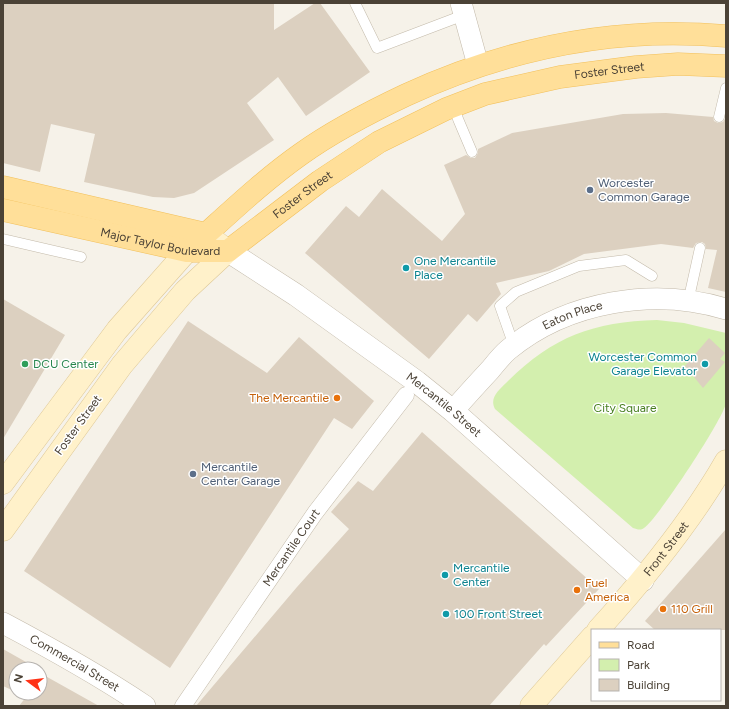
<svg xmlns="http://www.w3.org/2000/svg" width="729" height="709" viewBox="0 0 729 709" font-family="Figtree,sans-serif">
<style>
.green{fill:#d3efae}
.building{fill:#dcd0c0}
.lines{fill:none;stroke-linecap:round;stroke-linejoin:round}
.service-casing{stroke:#c3baaa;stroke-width:11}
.pedestrian-casing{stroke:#c3baaa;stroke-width:17}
.minor-casing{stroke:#c3baaa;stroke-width:22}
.tertiary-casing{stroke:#c3baaa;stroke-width:23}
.secondary-casing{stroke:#dec896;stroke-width:23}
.primary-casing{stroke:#f2c05c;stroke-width:23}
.service{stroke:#fff;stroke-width:10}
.pedestrian{stroke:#fff;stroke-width:16}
.minor{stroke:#fff;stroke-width:21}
.tertiary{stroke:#fff;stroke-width:22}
.secondary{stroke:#fff1ca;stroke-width:22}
.primary{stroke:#ffdf99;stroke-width:22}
.service-dot{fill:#5c6f8a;stroke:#fff;stroke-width:1.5}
.culture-dot{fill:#0f9aa8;stroke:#fff;stroke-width:1.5}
.leisure-dot{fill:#2e9e5b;stroke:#fff;stroke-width:1.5}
.food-dot{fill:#e8710a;stroke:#fff;stroke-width:1.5}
.labels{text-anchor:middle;stroke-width:3;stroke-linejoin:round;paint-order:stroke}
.street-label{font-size:12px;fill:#4b4236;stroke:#fff}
.service-label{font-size:12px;fill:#4e5e75;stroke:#fff;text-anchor:start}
.culture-label{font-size:12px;fill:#0d838f;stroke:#fff;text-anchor:start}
.leisure-label{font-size:12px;fill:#27864d;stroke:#fff;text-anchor:start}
.food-label{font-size:12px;fill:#c56008;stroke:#fff;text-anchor:start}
.park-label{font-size:12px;fill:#477f20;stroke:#fff}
</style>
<rect width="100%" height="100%" fill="#f6f2e9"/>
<path class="green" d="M 657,320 L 684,323 L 726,333 C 726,355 729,382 726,403 C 724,418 657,520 644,528 C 640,531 637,529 633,528 L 495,409 C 489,398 499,390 506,383 C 552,337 592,322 657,320 Z"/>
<g class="building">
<polygon points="3,3 274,3 274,30 315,3 320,3 370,72 306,116 278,77 247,103 274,140 194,193 174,198 153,197 84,182 95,134 51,124 40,172 3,163"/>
<polygon points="666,113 713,117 714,121 718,123 723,122 726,117 726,292 708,288 717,250 706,249 705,244 702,242 696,243 693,248 661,244 584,254 549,271 496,283 501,294 477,322 468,314 429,359 305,253 346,206 359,217 382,189 442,241 465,214 444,165 466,155 471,158 475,158 478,153 478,149 512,133 623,114"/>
<polygon points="3,299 65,335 3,439"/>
<polygon points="188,321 267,373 299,337 374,401 352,429 334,418 170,668 24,571"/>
<polygon points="709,338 725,353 720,359 725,362 703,388 685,366"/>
<polygon points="422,432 599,589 546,646 544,644 489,706 196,706 297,587 349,529 331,512 358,481 373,491"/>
<polygon points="726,529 726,630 655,630 645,621"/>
<polygon points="3,649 26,662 24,664 33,669 16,669 16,692 3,686"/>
<polygon points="40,673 99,706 19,706 26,697 17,693 40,693"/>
</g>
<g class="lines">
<g class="service-casing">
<g id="service">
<polyline points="355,3 377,48 464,15"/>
<polyline points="454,106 458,119 472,152"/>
<polyline points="719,117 726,88"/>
<polyline points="3,239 81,257"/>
<polyline points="688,302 700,248"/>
<polyline points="514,346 500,306 516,292 579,266 626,260 652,276"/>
</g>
</g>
<g class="pedestrian-casing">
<g id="pedestrian">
<path id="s1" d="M 183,706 L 315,513 L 406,395"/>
</g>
</g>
<g class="minor-casing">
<g id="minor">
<polyline points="461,3 478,65"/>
<path id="s2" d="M 453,411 C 465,397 477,384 490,370 C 495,364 501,356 508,350 C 567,301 654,287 726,309"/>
<path id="s3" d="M 3,623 C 52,649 99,675 145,706"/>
</g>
</g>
<g class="tertiary-casing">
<g id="tertiary">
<path id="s4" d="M 228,251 L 296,295 L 417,382 L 453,411 L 643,580"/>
</g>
</g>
<g class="secondary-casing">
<g id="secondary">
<polyline points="3,483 117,330 187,251 206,234 228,251 185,291 122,365 3,530"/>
<path id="s5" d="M 598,630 C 646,577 691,522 726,461"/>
<polyline points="531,706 592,637"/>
</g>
</g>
<g class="primary-casing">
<g id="primary">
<path d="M 3,187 L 206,234 C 237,206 267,178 301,154 C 333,131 370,112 406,95 C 508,48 614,26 726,36"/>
<path id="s6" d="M 3,210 L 187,251 L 228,251 L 320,181 L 379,142 L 446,109 L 485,94 L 560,77 L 636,67 L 678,64 L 726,66"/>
</g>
</g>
<use href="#service" class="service"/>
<use href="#pedestrian" class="pedestrian"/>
<use href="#minor" class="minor"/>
<use href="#tertiary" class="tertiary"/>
<use href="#secondary" class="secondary"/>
<use href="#primary" class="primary"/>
</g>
<g class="service-dot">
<circle cx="590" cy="190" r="4"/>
<circle cx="193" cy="474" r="4"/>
</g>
<g class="culture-dot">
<circle cx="406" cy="268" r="4"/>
<circle cx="705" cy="364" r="4"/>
<circle cx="445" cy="575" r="4"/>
<circle cx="446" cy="614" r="4"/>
</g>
<circle class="leisure-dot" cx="25" cy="364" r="4"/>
<g class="food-dot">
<circle cx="337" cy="398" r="4"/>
<circle cx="577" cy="590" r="4"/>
<circle cx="663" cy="609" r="4"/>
</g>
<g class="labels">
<g class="street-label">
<text dy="4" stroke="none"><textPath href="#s6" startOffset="659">Foster Street</textPath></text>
<text dy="4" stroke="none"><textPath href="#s6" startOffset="323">Foster Street</textPath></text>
<text dy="4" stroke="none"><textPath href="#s6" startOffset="161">Major Taylor Boulevard</textPath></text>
<text dy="4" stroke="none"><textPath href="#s2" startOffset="156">Eaton Place</textPath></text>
<text dy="4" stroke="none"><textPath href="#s4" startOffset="265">Mercantile Street</textPath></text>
<text transform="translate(78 425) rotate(-54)" y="4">Foster Street</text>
<text dy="4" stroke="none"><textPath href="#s1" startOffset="192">Mercantile Court</textPath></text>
<text dy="4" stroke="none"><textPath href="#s5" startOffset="106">Front Street</textPath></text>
<text dy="4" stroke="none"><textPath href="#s3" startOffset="82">Commercial Street</textPath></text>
</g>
<g class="service-label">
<text x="598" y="187">Worcester<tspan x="598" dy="14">Common Garage</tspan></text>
<text x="201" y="471">Mercantile<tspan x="201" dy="14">Center Garage</tspan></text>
</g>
<g class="culture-label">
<text x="414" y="265">One Mercantile<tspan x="414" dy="14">Place</tspan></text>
<text x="697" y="361" text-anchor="end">Worcester Common<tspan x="697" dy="14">Garage Elevator</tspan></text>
<text x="453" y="572">Mercantile<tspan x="453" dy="14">Center</tspan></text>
<text x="454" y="618">100 Front Street</text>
</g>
<g class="leisure-label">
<text x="33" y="368">DCU Center</text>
</g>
<g class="food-label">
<text x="329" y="402" text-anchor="end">The Mercantile</text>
<text x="585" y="587">Fuel<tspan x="585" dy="14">America</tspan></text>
<text x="671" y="613">110 Grill</text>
</g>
<g class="park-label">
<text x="625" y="412">City Square</text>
</g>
</g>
<rect width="729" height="709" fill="none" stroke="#4b4236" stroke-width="8"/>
<rect x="591" y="629" width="130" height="72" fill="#ffffff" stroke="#b7b3af"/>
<rect x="599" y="642" width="20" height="6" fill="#ffdf99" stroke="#b7b3af"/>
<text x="627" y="649" font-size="12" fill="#4b4236">Road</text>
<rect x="599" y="659" width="20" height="12" fill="#d3efae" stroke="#b7b3af"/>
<text x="627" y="669" font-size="12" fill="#4b4236">Park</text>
<rect x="599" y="679" width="20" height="12" fill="#dcd0c0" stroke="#b7b3af"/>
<text x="627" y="689" font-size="12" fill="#4b4236">Building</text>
<g transform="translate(28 681) rotate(285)"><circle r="19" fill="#ffffff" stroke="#b7b3af"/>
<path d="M0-3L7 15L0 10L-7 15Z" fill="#ff3317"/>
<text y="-6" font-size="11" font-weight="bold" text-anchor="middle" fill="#4b4236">N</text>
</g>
</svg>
